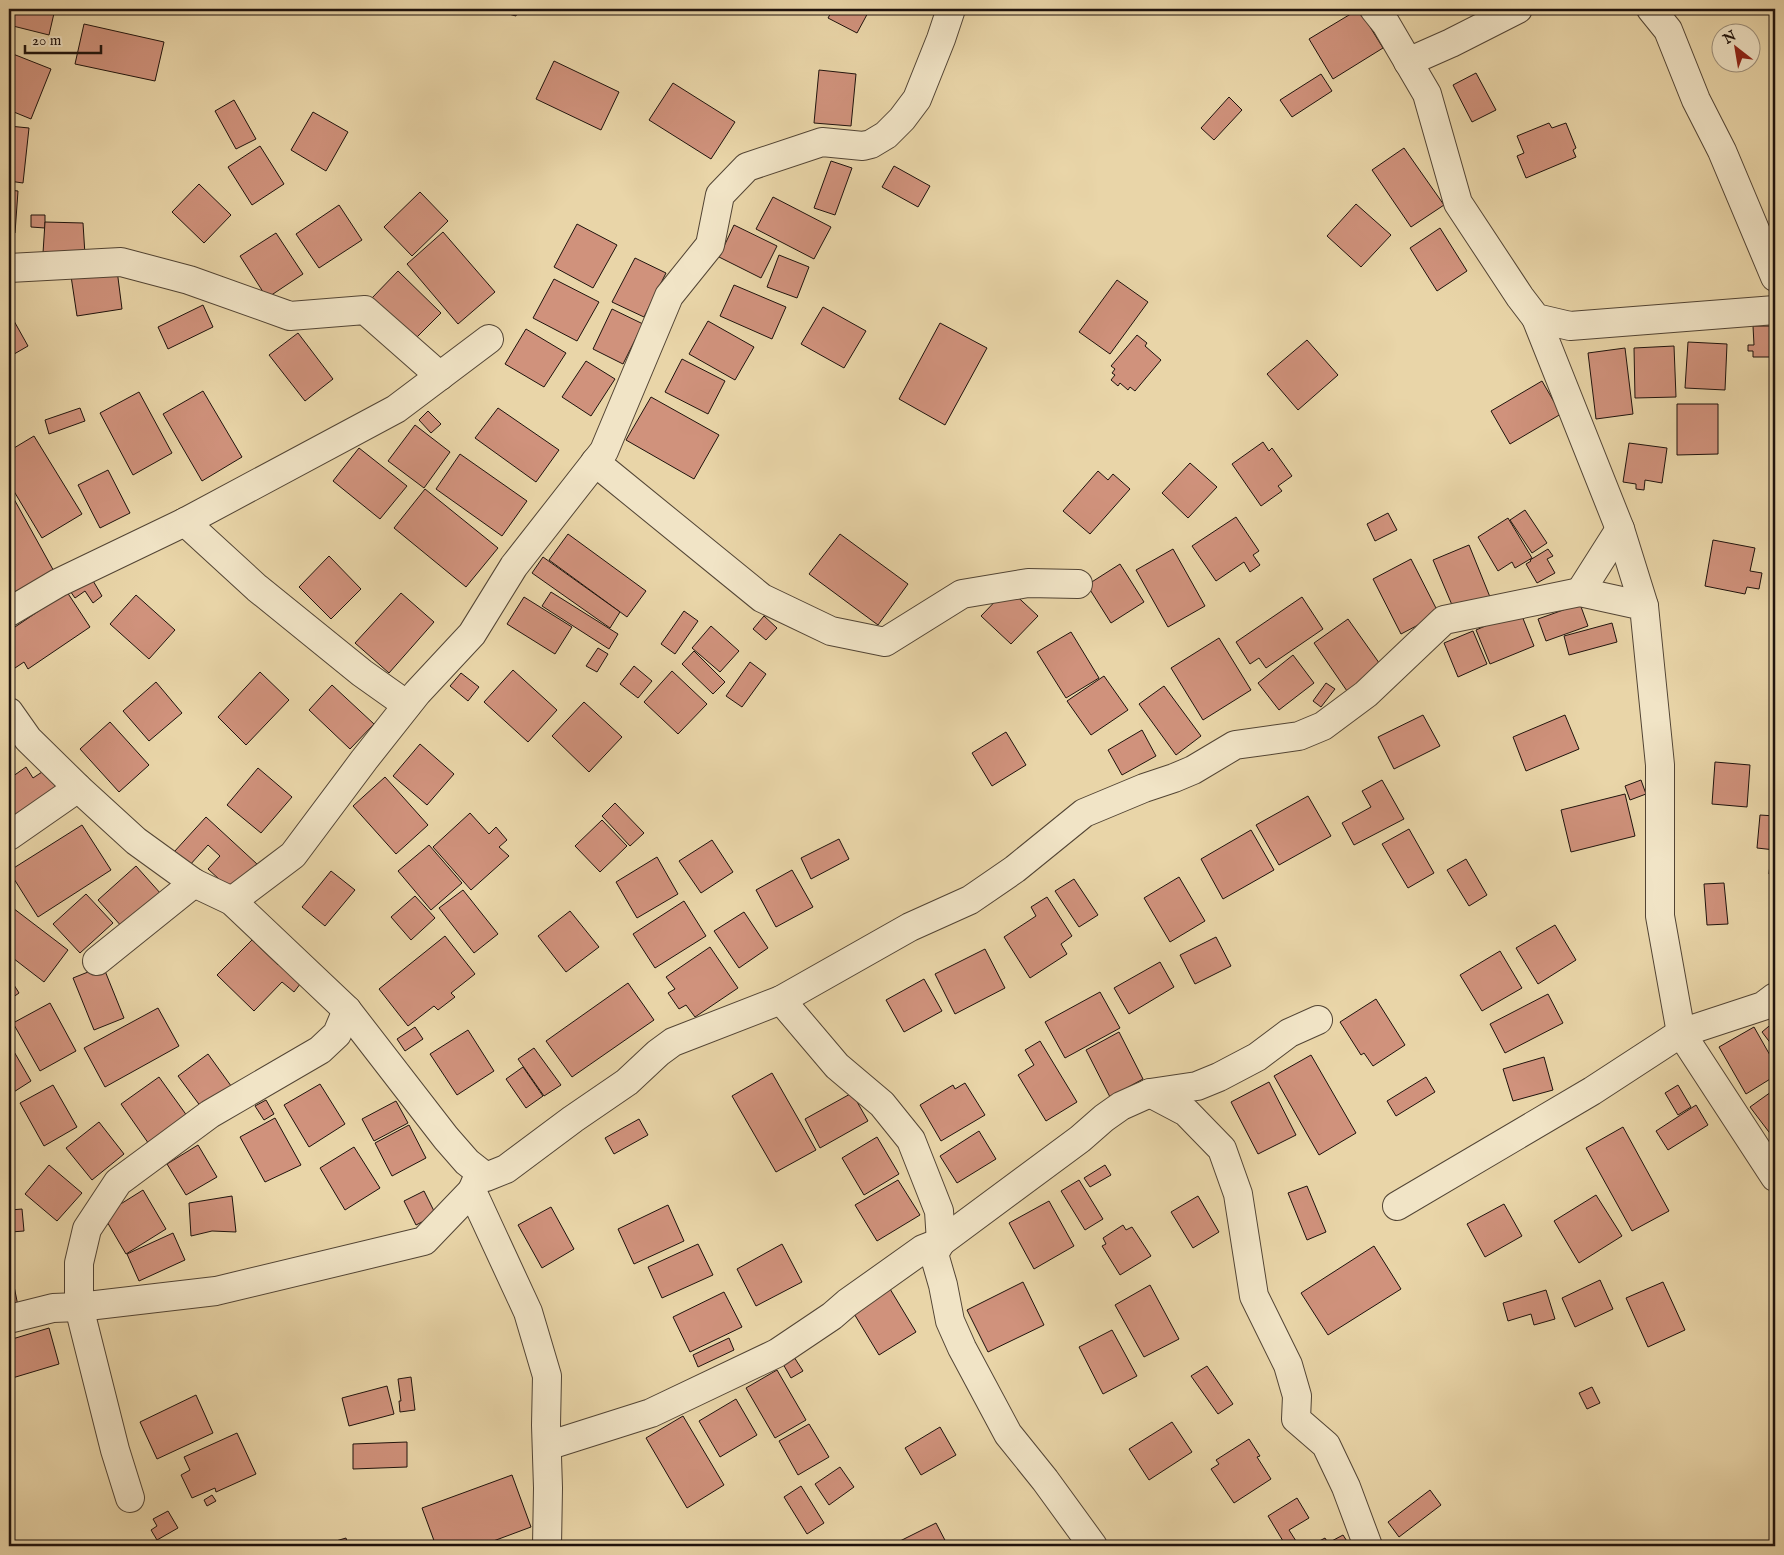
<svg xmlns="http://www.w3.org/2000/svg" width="1784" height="1555" viewBox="0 0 1784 1555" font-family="'IM FELL English',serif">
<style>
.building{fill:#d0927c;stroke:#1f130d}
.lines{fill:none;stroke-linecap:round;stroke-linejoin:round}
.minor-casing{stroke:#524434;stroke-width:30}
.minor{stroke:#f1e4c6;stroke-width:28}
</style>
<rect width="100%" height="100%" fill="#e9d5a8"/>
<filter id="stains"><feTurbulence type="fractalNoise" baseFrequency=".004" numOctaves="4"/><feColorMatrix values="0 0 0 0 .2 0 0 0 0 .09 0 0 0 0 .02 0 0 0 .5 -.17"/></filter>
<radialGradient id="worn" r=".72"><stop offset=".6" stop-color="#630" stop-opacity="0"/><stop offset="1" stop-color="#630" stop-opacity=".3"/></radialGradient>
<g class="building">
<polygon points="9,9 55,9 49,35 9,25"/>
<polygon points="490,9 518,9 516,16"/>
<polygon points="833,9 870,9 857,33 828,18"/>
<polygon points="1359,9 1383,48 1333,79 1309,39"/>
<polygon points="84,24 164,42 155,81 75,64"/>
<polygon points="13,54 51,69 31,119 9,110 9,63"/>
<polygon points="554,61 619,92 601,130 536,99"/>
<polygon points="819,70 856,74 851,126 814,123"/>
<polygon points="1476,73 1496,110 1472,122 1453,85"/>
<polygon points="1321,74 1332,91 1292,117 1280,100"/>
<polygon points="673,83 735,122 711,159 649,120"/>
<polygon points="1229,97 1242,110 1214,140 1201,128"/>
<polygon points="234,100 256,139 236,149 215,111"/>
<polygon points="313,112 348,132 326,171 291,150"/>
<polygon points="1549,123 1552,128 1566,123 1576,148 1573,150 1576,157 1526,178 1517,156 1524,153 1517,136"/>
<polygon points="9,126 29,128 23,183 9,181"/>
<polygon points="260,146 284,184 252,205 228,167"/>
<polygon points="1404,148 1444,205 1411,227 1372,170"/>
<polygon points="831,161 852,168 835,215 814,208"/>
<polygon points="894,166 930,186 918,207 882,187"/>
<polygon points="199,184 231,215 204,243 172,212"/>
<polygon points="9,190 18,191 15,233 9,233"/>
<polygon points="420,192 448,221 412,256 384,227"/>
<polygon points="773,197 831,227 814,259 756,229"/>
<polygon points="1356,204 1391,235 1361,267 1327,236"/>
<polygon points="339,205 362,240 319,268 296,234"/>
<polygon points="31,215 45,215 45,228 31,227"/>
<polygon points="45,222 83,223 85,255 43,253"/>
<polygon points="577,224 617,245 593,288 554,267"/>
<polygon points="734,225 777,246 761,278 719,257"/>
<polygon points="1440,228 1467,271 1437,291 1410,248"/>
<polygon points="443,232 495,292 458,324 407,264"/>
<polygon points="276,233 303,274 267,298 240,256"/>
<polygon points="779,255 809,267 797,298 767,287"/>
<polygon points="635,258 666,273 644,317 612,302"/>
<polygon points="117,270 122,309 77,316 71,276"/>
<polygon points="398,271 441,313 415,339 372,298"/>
<polygon points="554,279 599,302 577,341 533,318"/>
<polygon points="1117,280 1148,302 1110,354 1079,332"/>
<polygon points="734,285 786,307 772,339 720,316"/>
<polygon points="203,305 213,327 168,349 158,327"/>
<polygon points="823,307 866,331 844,368 801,344"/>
<polygon points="612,309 643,324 623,364 593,349"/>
<polygon points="9,312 28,346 9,357"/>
<polygon points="708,321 754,347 735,380 689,354"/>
<polygon points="940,323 987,348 945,425 899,399"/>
<polygon points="1753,326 1775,326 1775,357 1753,357 1753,351 1748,351 1748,345 1754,345"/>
<polygon points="526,329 566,353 544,387 505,364"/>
<polygon points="298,333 333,379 305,401 269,355"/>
<polygon points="1137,335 1147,343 1145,346 1161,360 1135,391 1130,387 1128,390 1120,383 1118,386 1111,380 1115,375 1112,373 1115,369 1111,366"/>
<polygon points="1307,340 1338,375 1298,410 1267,374"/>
<polygon points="1688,342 1727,344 1725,390 1685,388"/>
<polygon points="1674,346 1676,397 1635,398 1634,348"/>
<polygon points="1625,348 1633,414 1596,419 1588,353"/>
<polygon points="682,359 725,381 708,414 665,392"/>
<polygon points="586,361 615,379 591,416 562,397"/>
<polygon points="1542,381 1561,414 1510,444 1491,411"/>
<polygon points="203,391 242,457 202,481 163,414"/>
<polygon points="139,392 172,453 133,475 100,413"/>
<polygon points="651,397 719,435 694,479 626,440"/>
<polygon points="1677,404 1718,404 1718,454 1677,455"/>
<polygon points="80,408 85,421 49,434 45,420"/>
<polygon points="498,408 559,450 536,482 475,438"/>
<polygon points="428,411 441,424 431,433 419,420"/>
<polygon points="415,425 450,452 424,488 388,461"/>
<polygon points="34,436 82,514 42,538 9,483 9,451"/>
<polygon points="1263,442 1269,451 1272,448 1292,476 1278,486 1282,491 1261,506 1232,464"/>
<polygon points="1629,443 1667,448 1662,483 1645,480 1644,490 1636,489 1636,484 1623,482"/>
<polygon points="359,448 407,486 380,519 333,481"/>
<polygon points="460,454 527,501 502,536 436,489"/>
<polygon points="1190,463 1217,487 1188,518 1162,493"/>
<polygon points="108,470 130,513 100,528 78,485"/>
<polygon points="1098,471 1108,480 1113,474 1130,489 1090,534 1063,511"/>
<polygon points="425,489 498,548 466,587 394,528"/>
<polygon points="9,490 56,575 16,597 9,584"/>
<polygon points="1525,510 1547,543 1532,553 1510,520"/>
<polygon points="1388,513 1397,530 1375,541 1367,524"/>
<polygon points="1236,517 1259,551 1253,555 1260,565 1250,572 1244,562 1216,581 1192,546"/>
<polygon points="1508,518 1532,558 1515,568 1512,562 1498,571 1478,537"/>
<polygon points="568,534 646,591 627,617 549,560"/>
<polygon points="840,534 908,584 878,625 809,574"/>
<polygon points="1713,540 1755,548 1750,571 1762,573 1759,589 1747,587 1745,594 1705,586"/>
<polygon points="1469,545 1490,597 1455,612 1433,560"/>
<polygon points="1173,549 1205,606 1168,627 1136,570"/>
<polygon points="1548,549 1553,556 1547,559 1555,573 1537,583 1526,564 1531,561 1530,560"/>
<polygon points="329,556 361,589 331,619 299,587"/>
<polygon points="543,557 620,612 610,628 532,573"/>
<polygon points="1411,559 1439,614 1401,634 1373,579"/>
<polygon points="1120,564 1144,602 1111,623 1087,585"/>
<polygon points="89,574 102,596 93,603 85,591 75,598 68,588"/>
<polygon points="1008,588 1038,616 1011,644 981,616"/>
<polygon points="67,592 90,627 28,669 24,662 15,668 9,658 9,648 12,646 9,641 9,631"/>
<polygon points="551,592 618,634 609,649 542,606"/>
<polygon points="401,593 434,622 389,673 355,643"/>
<polygon points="136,595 175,630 149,659 110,624"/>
<polygon points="524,597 572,627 555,654 507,624"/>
<polygon points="1302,597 1323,629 1266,668 1259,658 1250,664 1236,642"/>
<polygon points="1580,604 1588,626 1546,641 1538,619"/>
<polygon points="684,611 698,621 675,654 661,644"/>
<polygon points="1520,611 1534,646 1490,664 1476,630"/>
<polygon points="764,616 777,628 766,640 753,629"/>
<polygon points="1348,619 1382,667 1347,691 1314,643"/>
<polygon points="1612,623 1617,642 1569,655 1564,636"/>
<polygon points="711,626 739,651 720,672 692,648"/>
<polygon points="1473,631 1487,664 1458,677 1444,643"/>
<polygon points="1071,632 1099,678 1066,698 1037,652"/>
<polygon points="1219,638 1251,690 1203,720 1171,668"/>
<polygon points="598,648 608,654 597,672 586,666"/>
<polygon points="694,651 725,682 713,694 682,664"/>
<polygon points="1293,655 1314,683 1279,710 1258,683"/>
<polygon points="750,662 766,674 742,707 726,696"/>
<polygon points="634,666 652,681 638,698 620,684"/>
<polygon points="513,670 557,710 528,742 484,702"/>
<polygon points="672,671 707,704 678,734 644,702"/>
<polygon points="260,672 289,700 246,745 218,717"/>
<polygon points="461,673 479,687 468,701 450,686"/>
<polygon points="1104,676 1128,710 1091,735 1067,701"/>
<polygon points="156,682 182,713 149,741 123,711"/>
<polygon points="1326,683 1335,689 1321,707 1313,701"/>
<polygon points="332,685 374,724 350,749 309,710"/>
<polygon points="1164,686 1201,736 1176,755 1139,704"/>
<polygon points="584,702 622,737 589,772 552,736"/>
<polygon points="1423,715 1440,746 1394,769 1378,737"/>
<polygon points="1565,715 1579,749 1526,771 1513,737"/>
<polygon points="110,722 149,765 119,792 80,749"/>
<polygon points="1142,730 1156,756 1122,775 1108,750"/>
<polygon points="1006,732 1026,765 992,786 972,753"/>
<polygon points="420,744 454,774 427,805 393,776"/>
<polygon points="1715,762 1750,765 1747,807 1712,804"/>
<polygon points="26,767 33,778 45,770 63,797 9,827 9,779"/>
<polygon points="258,768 292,797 261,833 227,805"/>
<polygon points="385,777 428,825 396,854 353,806"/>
<polygon points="1382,780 1404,819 1354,845 1342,823 1371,807 1362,791"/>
<polygon points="1641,780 1646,794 1630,800 1625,786"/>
<polygon points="1625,794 1635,836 1571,852 1561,810"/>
<polygon points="1308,796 1331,836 1279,865 1256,825"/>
<polygon points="615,803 644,833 630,846 602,816"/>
<polygon points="470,813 489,834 496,827 507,840 499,847 509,856 471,890 433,847"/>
<polygon points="1760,815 1775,816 1775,850 1757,848"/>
<polygon points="206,817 257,864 232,891 208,869 220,856 208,845 189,866 174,852"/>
<polygon points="602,820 627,846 600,872 575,846"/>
<polygon points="82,825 111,870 38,917 9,871"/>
<polygon points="1409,829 1434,873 1408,888 1382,844"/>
<polygon points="1251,830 1274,870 1223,899 1201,859"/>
<polygon points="839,839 849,859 811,879 801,858"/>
<polygon points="712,840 733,872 701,893 679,861"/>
<polygon points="429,845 462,883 431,910 398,871"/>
<polygon points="1771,852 1775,853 1775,875 1769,874"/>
<polygon points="657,857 678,894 637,918 616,882"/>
<polygon points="1466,859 1487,895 1469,906 1447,870"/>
<polygon points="136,866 161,894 123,928 98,900"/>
<polygon points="792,870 813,907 776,927 756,890"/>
<polygon points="331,871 355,890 325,926 302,907"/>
<polygon points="1179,877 1205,921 1170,942 1144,898"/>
<polygon points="1074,879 1098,915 1079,927 1055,891"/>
<polygon points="1724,883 1728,924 1707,925 1704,884"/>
<polygon points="463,890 498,934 474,953 439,908"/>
<polygon points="86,894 113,923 80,953 53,924"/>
<polygon points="415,896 435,918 411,940 391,917"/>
<polygon points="1047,897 1072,936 1061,944 1067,954 1030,978 1004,937 1036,916 1031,907"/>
<polygon points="684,901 706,936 655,968 633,934"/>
<polygon points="9,905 68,950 44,982 9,955"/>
<polygon points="570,911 599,947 566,972 538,936"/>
<polygon points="744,912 768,948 739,968 714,931"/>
<polygon points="1555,925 1576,960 1538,984 1516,948"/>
<polygon points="445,936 475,974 451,993 455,997 438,1010 434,1006 408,1026 379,989"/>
<polygon points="1216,937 1231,966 1195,984 1180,955"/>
<polygon points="252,940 278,965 281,961 304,979 294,992 282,982 254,1011 217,975"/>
<polygon points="710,947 738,988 695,1017 686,1005 679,1009 668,993 675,989 666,977"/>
<polygon points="985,949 1005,988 955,1014 935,974"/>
<polygon points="1500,951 1522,988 1482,1011 1460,975"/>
<polygon points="1160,962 1174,987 1129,1014 1114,988"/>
<polygon points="103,966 124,1018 94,1030 73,978"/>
<polygon points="9,977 19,993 9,1000"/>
<polygon points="924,979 942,1011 904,1032 886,1000"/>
<polygon points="628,983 654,1020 572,1077 546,1041"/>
<polygon points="1100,992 1120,1028 1065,1058 1045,1022"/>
<polygon points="1548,994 1563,1023 1505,1053 1490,1024"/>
<polygon points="1376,999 1405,1045 1373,1066 1364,1053 1361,1055 1340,1022"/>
<polygon points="50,1003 76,1051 40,1071 13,1023"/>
<polygon points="158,1008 179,1046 105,1087 84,1048"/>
<polygon points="1775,1021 1775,1049 1762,1032"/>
<polygon points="415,1027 423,1039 405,1051 397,1039"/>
<polygon points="1754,1027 1775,1064 1775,1076 1746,1094 1719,1047"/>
<polygon points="468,1030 494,1071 457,1095 430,1054"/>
<polygon points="1119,1032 1143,1079 1110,1097 1086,1050"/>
<polygon points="1040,1041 1077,1102 1046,1121 1018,1075 1034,1065 1025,1050"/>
<polygon points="9,1043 31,1081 9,1095"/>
<polygon points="534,1048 561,1085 544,1096 518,1059"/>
<polygon points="208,1054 234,1090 204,1111 178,1076"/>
<polygon points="1311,1055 1356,1133 1319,1155 1274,1076"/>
<polygon points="1544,1057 1553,1090 1513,1101 1503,1069"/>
<polygon points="523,1067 543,1096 526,1108 506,1079"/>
<polygon points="772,1073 816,1150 776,1172 732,1096"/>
<polygon points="159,1077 190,1120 151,1147 121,1104"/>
<polygon points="1426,1077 1435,1092 1396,1116 1387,1101"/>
<polygon points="1269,1082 1296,1135 1258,1154 1231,1102"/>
<polygon points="965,1083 985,1115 941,1141 920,1105 953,1085 955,1089"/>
<polygon points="320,1084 345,1124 309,1147 284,1105"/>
<polygon points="53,1085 77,1127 44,1146 20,1103"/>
<polygon points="1678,1085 1691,1107 1678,1115 1665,1093"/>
<polygon points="1771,1092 1775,1098 1775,1140 1750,1107"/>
<polygon points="852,1093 868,1121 820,1148 805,1119"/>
<polygon points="266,1100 274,1114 264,1120 255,1106"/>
<polygon points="396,1101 408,1123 374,1141 362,1119"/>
<polygon points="1696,1105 1708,1125 1668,1150 1656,1131"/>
<polygon points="275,1118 301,1165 265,1182 240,1137"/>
<polygon points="639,1119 648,1135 614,1154 605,1138"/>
<polygon points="99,1122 124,1154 92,1180 66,1148"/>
<polygon points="409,1125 426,1158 392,1176 375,1143"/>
<polygon points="1623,1127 1669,1211 1632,1231 1586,1148"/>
<polygon points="979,1131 996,1159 957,1183 940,1156"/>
<polygon points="877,1137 899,1174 864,1195 842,1158"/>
<polygon points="198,1145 217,1177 186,1195 167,1164"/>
<polygon points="354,1147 380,1188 345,1210 320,1168"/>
<polygon points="49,1165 82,1193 57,1221 25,1194"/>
<polygon points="1105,1165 1111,1175 1090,1187 1084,1178"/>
<polygon points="898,1180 920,1215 877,1241 855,1205"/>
<polygon points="1079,1180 1103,1219 1085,1230 1061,1191"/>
<polygon points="1307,1186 1326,1232 1307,1240 1288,1193"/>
<polygon points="143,1190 166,1229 126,1254 103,1215"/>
<polygon points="424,1191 436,1215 416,1225 404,1201"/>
<polygon points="1596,1195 1622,1236 1579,1263 1554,1221"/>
<polygon points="232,1196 236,1232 212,1231 191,1236 189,1203"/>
<polygon points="1198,1196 1219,1232 1193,1248 1171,1212"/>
<polygon points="1049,1201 1074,1246 1034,1269 1009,1223"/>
<polygon points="1504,1204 1522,1236 1485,1257 1467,1224"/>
<polygon points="668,1205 684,1241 634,1264 618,1229"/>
<polygon points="551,1207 574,1249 542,1268 518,1225"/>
<polygon points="22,1209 24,1231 11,1232 10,1210"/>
<polygon points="1123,1225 1126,1230 1132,1227 1151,1256 1120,1275 1102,1246 1106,1244 1103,1238"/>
<polygon points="173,1233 185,1260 139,1281 127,1254"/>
<polygon points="698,1244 713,1275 662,1298 648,1267"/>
<polygon points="782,1244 802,1282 756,1306 737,1269"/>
<polygon points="1374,1246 1401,1289 1328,1335 1301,1293"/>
<polygon points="1600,1280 1613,1309 1575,1327 1562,1298"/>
<polygon points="1023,1282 1044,1325 988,1352 967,1310"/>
<polygon points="1663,1282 1685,1330 1648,1347 1626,1298"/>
<polygon points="887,1284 916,1332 879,1355 850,1307"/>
<polygon points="1150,1285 1179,1339 1144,1357 1115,1305"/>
<polygon points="14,1286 18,1306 9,1309 9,1287"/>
<polygon points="1546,1290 1555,1319 1534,1325 1531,1314 1508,1321 1503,1303"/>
<polygon points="724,1292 742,1327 690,1352 673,1317"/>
<polygon points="49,1328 59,1364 9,1379 9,1340"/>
<polygon points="1112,1330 1137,1376 1103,1394 1079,1347"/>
<polygon points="729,1338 734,1350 698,1367 693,1355"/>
<polygon points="794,1357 803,1371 791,1378 783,1364"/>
<polygon points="1207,1366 1233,1404 1218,1414 1191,1376"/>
<polygon points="777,1370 806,1420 775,1438 746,1388"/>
<polygon points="411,1377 415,1410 400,1412 399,1401 401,1401 398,1379"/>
<polygon points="387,1386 394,1414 349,1426 342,1398"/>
<polygon points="1592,1387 1600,1403 1587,1409 1579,1393"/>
<polygon points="196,1395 213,1433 157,1459 140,1422"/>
<polygon points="736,1399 757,1435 720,1457 699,1421"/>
<polygon points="683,1416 724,1485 687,1508 646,1438"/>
<polygon points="1172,1422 1192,1452 1149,1480 1129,1449"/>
<polygon points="809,1424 829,1457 798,1475 779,1441"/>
<polygon points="940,1427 956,1455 921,1475 905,1448"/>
<polygon points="237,1433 256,1474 216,1492 215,1488 192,1498 181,1475 190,1470 184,1457"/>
<polygon points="1249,1439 1260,1456 1257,1457 1271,1479 1234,1503 1211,1469 1219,1464 1216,1460"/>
<polygon points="407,1442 407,1467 353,1469 353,1444"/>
<polygon points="840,1467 854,1487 829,1505 815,1484"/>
<polygon points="512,1475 531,1527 480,1546 436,1546 422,1508"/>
<polygon points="801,1486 824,1523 807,1534 784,1497"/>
<polygon points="1430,1490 1441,1505 1399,1537 1388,1522"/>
<polygon points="212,1495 216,1501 207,1506 204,1500"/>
<polygon points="1297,1498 1309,1518 1289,1530 1296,1541 1286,1546 1268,1516"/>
<polygon points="168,1511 178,1528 157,1540 151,1530 157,1526 153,1519"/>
<polygon points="936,1523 948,1546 890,1546"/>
<polygon points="1343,1535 1350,1546 1310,1546 1325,1538 1328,1543"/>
<polygon points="346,1538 348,1546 330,1546 329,1543"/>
</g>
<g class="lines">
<g class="minor-casing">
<g id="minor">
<polyline points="1374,9 1386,24 1427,94 1458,203 1520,297 1536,318 1570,326 1775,310"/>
<polyline points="1651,9 1668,30 1696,100 1722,151 1775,277"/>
<polyline points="1408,62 1451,43 1518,9"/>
<polyline points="9,268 121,262 189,280 290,316 365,310 440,376"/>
<polyline points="1536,318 1620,529 1644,606"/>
<polyline points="595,462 762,598 831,631 885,642 962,594 1028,583 1078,584"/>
<polyline points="185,522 257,588 362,673 407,705"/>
<polyline points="1580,592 1620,529"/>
<polyline points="9,612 58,583 185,522 396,409 489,339"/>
<polyline points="9,712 28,739 78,788 136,841 194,883 232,901 347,1010 446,1138 467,1162 486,1177 506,1169 573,1119 627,1082 658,1053 673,1042 781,1000 910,927 970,900 1015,869 1084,813 1144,788 1174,778 1193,770 1235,745 1299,736 1323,726 1366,694 1444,620 1580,592 1644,606 1660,765 1660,916 1681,1033 1775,1177"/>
<polyline points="9,836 78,788"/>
<polyline points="232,901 293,855 364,760 417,693 472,634 514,566 604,451 669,296 710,245 720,195 747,167 822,142 863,146 871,144 886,135 902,119 917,99 941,39 951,9"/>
<polyline points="97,961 194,883"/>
<polyline points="781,1000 837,1066 882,1104 911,1140 939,1211 941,1242 934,1254 943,1285 950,1321 962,1348 1008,1434 1045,1480 1093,1546"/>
<polyline points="1150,1093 1186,1112 1222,1149 1238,1194 1254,1296 1288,1365 1297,1396 1296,1419 1326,1445 1346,1487 1368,1546"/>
<polyline points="478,1177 472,1191 528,1312 547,1376 546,1425 548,1488 547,1546"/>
<polyline points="1397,1206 1592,1091 1681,1033 1763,1006 1775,997"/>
<polyline points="9,1319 53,1308 79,1307 216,1291 424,1241 472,1191"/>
<polyline points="547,1446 651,1413 777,1353 832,1316 847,1303 923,1249 941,1242 1080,1139 1104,1118 1121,1106 1150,1093 1197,1086 1219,1077 1257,1057 1289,1033 1318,1020"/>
<polyline points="130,1498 115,1450 79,1307 79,1263 87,1229 118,1182 210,1114 320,1050 337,1034 347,1010"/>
</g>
</g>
<use href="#minor" class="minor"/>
</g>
<rect width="1784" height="1555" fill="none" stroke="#e9d5a8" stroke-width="30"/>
<rect x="10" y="10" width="1764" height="1535" fill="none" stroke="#1f130d" stroke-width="2.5"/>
<rect x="15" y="15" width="1754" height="1525" fill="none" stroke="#1f130d"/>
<g transform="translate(1736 48) rotate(329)"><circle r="24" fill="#f1e4c6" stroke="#9d907c"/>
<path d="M0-4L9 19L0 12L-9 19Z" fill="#8f2418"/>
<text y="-8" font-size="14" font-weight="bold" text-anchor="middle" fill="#1f130d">N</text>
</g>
<path d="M25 45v8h76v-8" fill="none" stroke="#1f130d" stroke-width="2.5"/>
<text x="32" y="45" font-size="15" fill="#1f130d" stroke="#f1e4c6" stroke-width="4" paint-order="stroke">20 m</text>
<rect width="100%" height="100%" filter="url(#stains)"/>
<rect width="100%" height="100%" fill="url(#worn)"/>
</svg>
